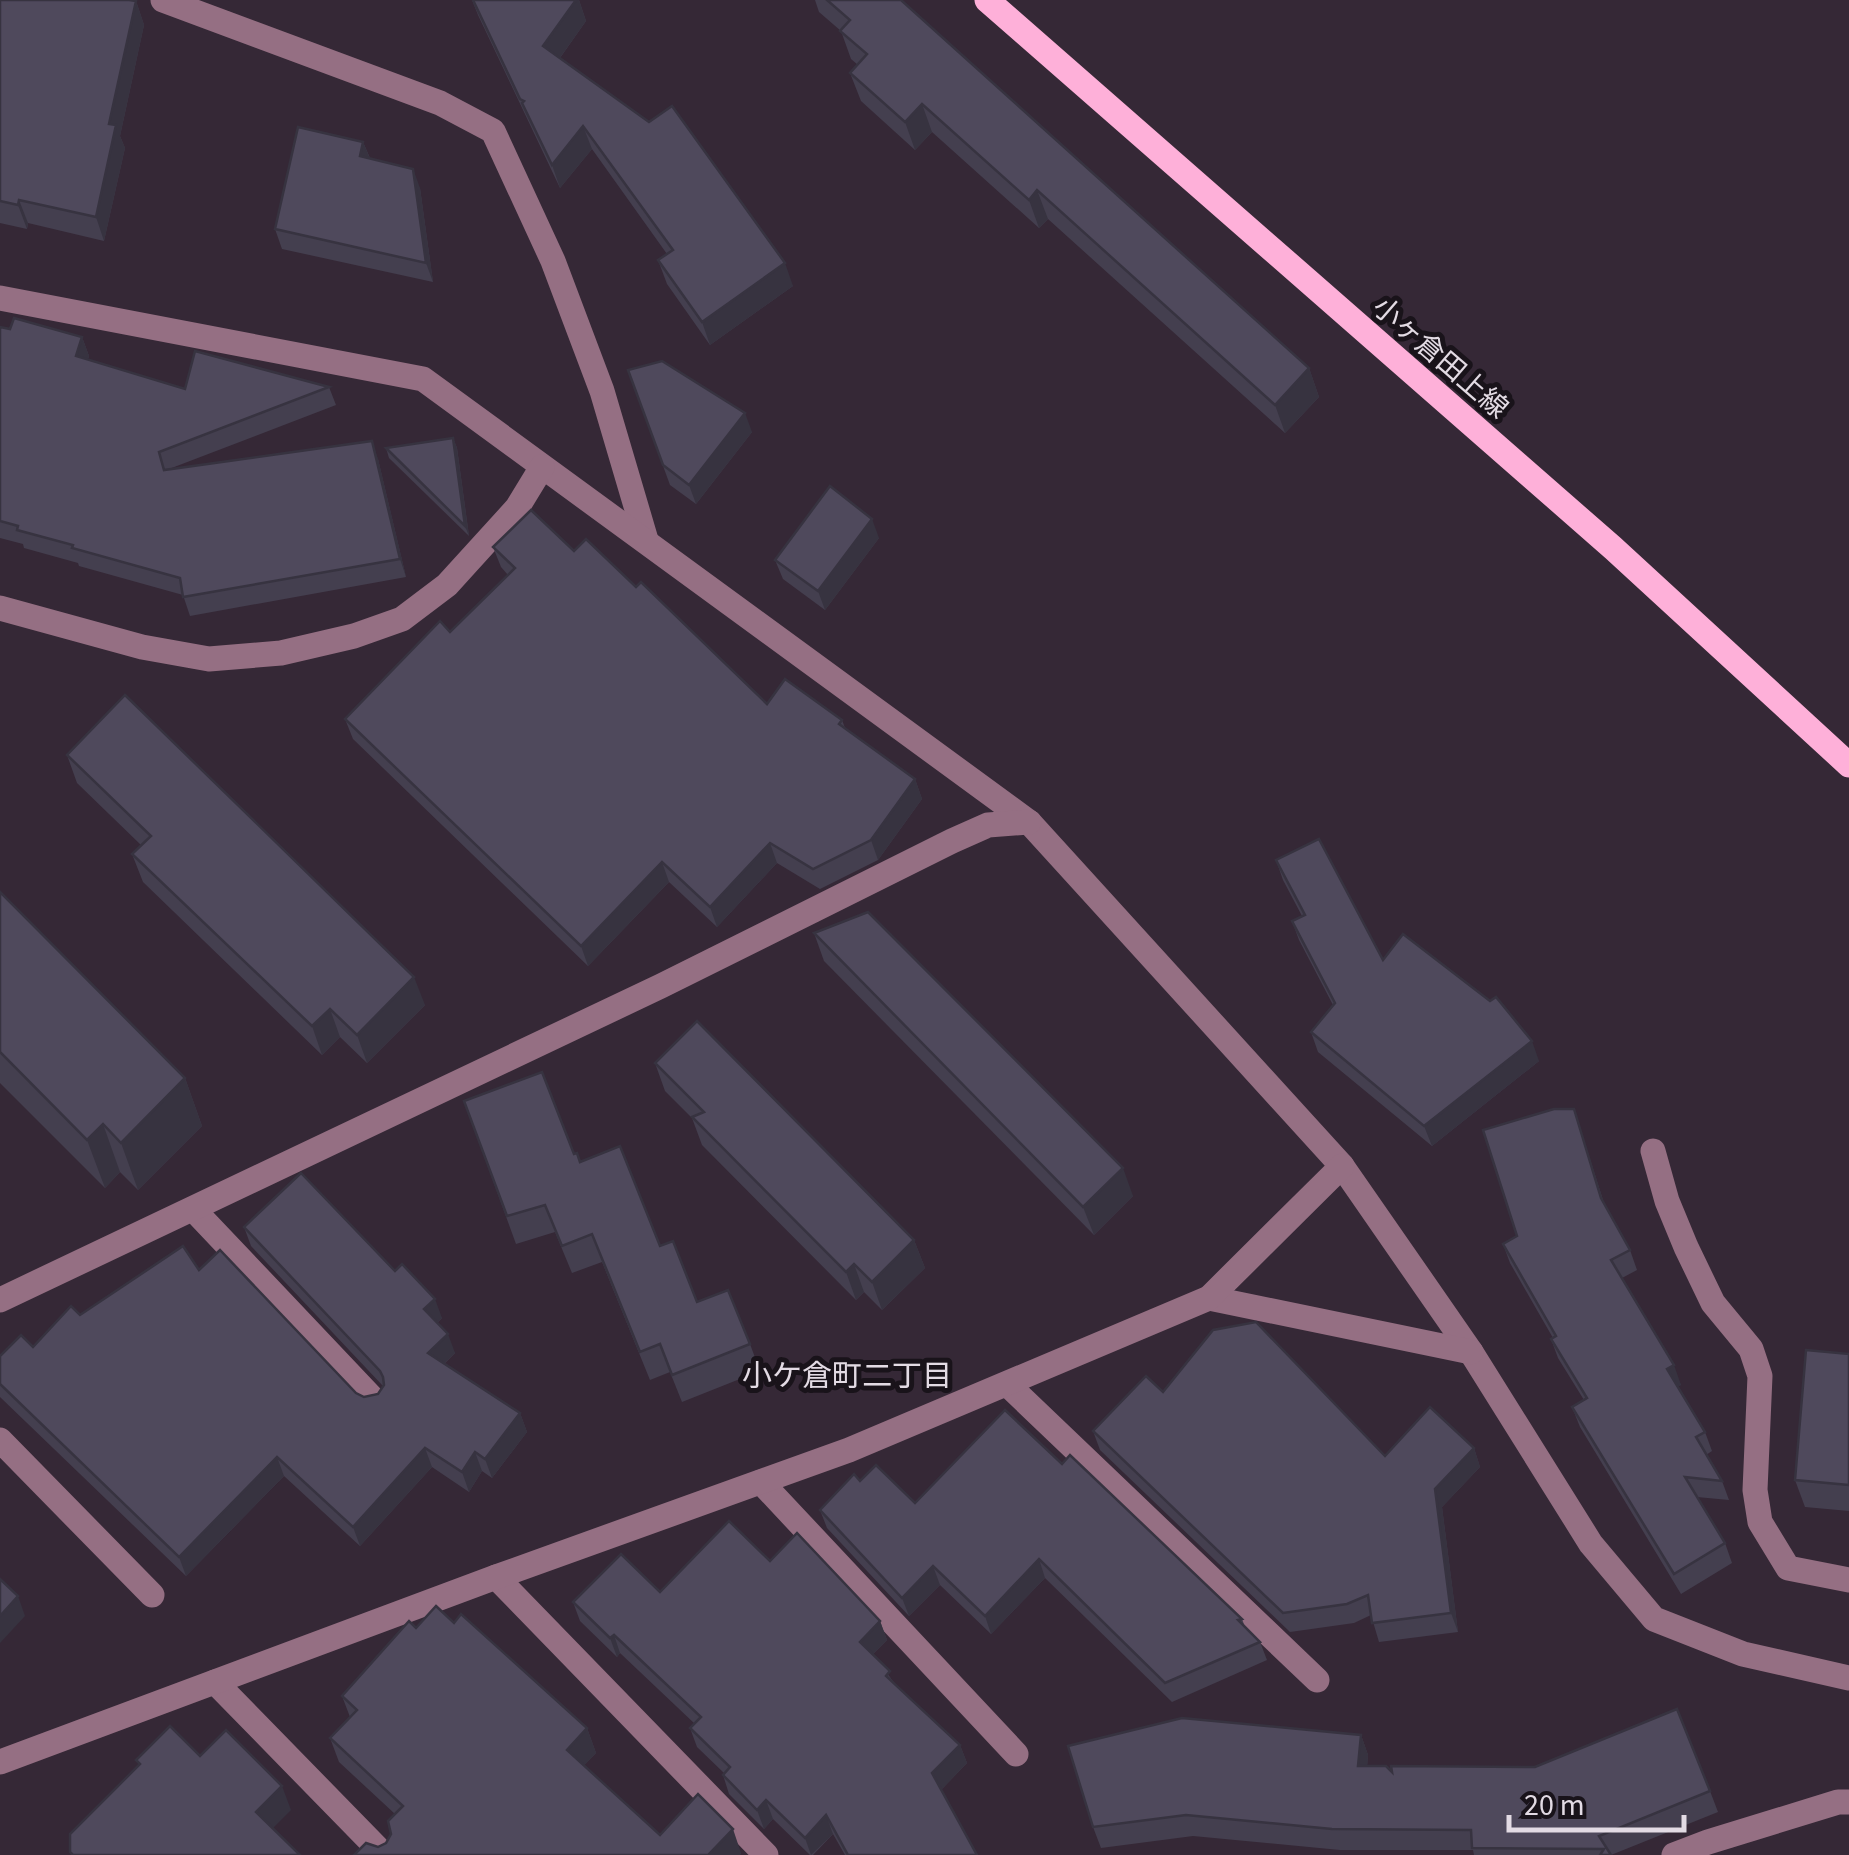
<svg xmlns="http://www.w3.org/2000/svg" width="1849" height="1855" viewBox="0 0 1849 1855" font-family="'Source Sans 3','Noto Sans JP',sans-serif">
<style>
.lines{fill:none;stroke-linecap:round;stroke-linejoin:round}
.minor{stroke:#956f83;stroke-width:25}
.major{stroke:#feb0d9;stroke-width:25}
.wall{fill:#443f4f}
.shaded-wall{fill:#373340}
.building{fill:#4f495c;stroke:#373340;stroke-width:2.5}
.labels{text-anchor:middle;stroke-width:10;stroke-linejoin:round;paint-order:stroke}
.street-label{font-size:28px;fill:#e3dbe4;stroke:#19131a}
.neighbourhood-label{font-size:30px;fill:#e3dbe4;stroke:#19131a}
</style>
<rect width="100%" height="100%" fill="#352836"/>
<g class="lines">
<g class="minor">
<polyline points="163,0 440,103 493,131 553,261 602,391 646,540"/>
<polyline points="0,298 423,379 1029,822 1342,1166 1471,1352 1591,1544 1654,1619 1743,1654 1849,1678"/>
<polyline points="0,608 142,647 209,659 281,653 354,636 402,619 447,585 517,508 542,467"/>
<polyline points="1653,1151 1667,1201 1686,1247 1713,1303 1751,1349 1760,1376 1755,1490 1760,1522 1788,1568 1849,1580"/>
<polyline points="193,1209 375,1401"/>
<polyline points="1209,1298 1471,1352"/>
<polyline points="0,1300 661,986 952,841 988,825 1029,822"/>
<polyline points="1007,1384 1317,1680"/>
<polyline points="0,1440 152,1595"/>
<polyline points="761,1482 1016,1754"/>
<polyline points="496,1577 766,1855"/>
<polyline points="215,1682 384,1855"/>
<polyline points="0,1762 496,1577 849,1450 1209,1298 1342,1166"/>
<polyline points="1674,1855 1708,1842 1838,1802 1849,1802"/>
</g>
<polyline class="major" points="987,0 1613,548 1849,765"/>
</g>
<g class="wall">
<polygon points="0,0 136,1 144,25 120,136 125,148 104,241 28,223 27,229 0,223"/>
<polygon points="472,0 579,0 586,21 560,58 793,286 710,345 667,284 658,260 667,254 592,149 560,188 478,15"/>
<polygon points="815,0 901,0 1309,368 1319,397 1285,433 1048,219 1039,228 932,132 915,150 861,101 850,73 858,65 851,59 841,31 819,12"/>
<polygon points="363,142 370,158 420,188 433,282 282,249 275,229"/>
<polygon points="0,327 82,337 89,356 88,359 185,389 329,387 336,405 169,469 378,459 406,577 190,616 183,595 79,566 78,563 24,548 23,544 0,538"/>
<polygon points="628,370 752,432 696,504 670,485"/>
<polygon points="453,438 457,448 469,536 389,458 386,448"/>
<polygon points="879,538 825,610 783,579 775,560"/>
<polygon points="493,547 574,551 636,587 767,704 842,720 845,728 915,779 922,799 878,860 820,889 777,863 717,927 669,882 588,966 353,739 345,719 450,632 508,575 501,567"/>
<polygon points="67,755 425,1005 367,1063 340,1037 322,1055 143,882 132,854 141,845 77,783"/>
<polygon points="1276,860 1383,960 1539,1061 1432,1146 1318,1052 1311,1032 1333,1005 1299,940 1292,921 1302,916 1283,880"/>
<polygon points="0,892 185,1078 202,1126 138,1190 120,1172 105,1188 0,1083"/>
<polygon points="814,933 1133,1196 1094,1235 824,961"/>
<polygon points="655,1063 914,1240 925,1268 882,1310 864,1292 856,1300 702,1145 692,1118 665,1091"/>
<polygon points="464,1101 574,1154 660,1246 697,1302 750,1344 760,1371 682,1402 670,1372 650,1380 602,1262 572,1273 555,1232 516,1244"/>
<polygon points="1574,1109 1604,1203 1630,1250 1637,1270 1622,1278 1681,1385 1678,1386 1705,1432 1712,1451 1706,1455 1722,1481 1729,1500 1697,1497 1725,1543 1732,1563 1681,1594 1580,1427 1572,1407 1584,1400 1558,1358 1551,1339 1553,1338 1510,1263 1503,1244 1517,1236"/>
<polygon points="244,1227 395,1271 442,1318 437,1323 455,1353 444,1364 520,1413 527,1432 492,1478 482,1471 469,1492 432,1467 360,1546 284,1476 186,1576 0,1397 0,1356 33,1347 80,1315 199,1270 356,1393 364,1397 378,1394 383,1386 251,1246"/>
<polygon points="1849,1354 1849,1511 1805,1507 1795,1480"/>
<polygon points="1163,1392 1385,1456 1474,1448 1480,1467 1442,1507 1458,1632 1379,1642 1371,1615 1354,1623 1290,1632 1100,1450 1093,1431"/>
<polygon points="1062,1464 1242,1619 1245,1627 1260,1642 1267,1660 1172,1702 1045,1578 991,1634 940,1585 909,1616 827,1528 820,1510 860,1481 915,1503"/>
<polygon points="770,1561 880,1621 887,1640 873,1654 895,1684 960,1745 967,1763 941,1790 977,1855 845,1855 833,1834 813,1855 810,1855 773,1819 764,1829 729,1794 723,1775 724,1773 697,1747 690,1728 695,1724 620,1653 617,1657 580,1621 573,1602 660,1592"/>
<polygon points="454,1623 587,1728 596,1753 584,1765 660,1835 741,1853 740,1855 354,1855 386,1843 391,1834 395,1814 339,1762 330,1738 350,1717 342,1696 416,1628"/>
<polygon points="1361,1735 1368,1755 1367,1766 1392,1772 1710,1791 1718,1812 1611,1855 1474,1855 1473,1850 1340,1850 1193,1836 1101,1848 1093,1827"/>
</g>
<g class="shaded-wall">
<polygon points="576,0 579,0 586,21 552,69 543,46"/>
<polygon points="136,1 144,25 120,136 125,148 104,241 96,217 109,124"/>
<polygon points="922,104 932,132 915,150 905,122"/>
<polygon points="583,126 592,149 560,188 552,165"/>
<polygon points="363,142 371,161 360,156"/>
<polygon points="413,169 420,188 433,282 426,263"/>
<polygon points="1037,190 1048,219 1039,228 1029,200"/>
<polygon points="19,200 28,223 27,229 18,205"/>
<polygon points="785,263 793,286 710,345 702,322"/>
<polygon points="82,337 89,356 83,374 76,356"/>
<polygon points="1309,368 1319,397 1285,433 1275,405"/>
<polygon points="745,413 752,432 696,504 689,485"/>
<polygon points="453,438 457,448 469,536 465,526"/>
<polygon points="372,441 378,459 406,577 400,559"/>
<polygon points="872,519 879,538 825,610 818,591"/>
<polygon points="915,779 922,799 878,860 871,840"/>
<polygon points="770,843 777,863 717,927 710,907"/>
<polygon points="662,862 669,882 588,966 581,946"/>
<polygon points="414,977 425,1005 367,1063 357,1035"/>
<polygon points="330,1009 340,1037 322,1055 312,1026"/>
<polygon points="1532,1041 1539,1061 1432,1146 1424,1126"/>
<polygon points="185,1078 202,1126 138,1190 121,1143"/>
<polygon points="103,1124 120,1172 105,1188 87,1140"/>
<polygon points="1123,1168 1133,1196 1094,1235 1083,1207"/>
<polygon points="914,1240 925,1268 882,1310 872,1282"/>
<polygon points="854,1264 864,1292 856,1300 846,1272"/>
<polygon points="435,1299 442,1318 431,1328 424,1309"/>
<polygon points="448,1334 455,1353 435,1372 428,1353"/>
<polygon points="1674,1365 1681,1385 1674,1389 1667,1369"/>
<polygon points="520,1413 527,1432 492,1478 485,1459"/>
<polygon points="425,1448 432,1467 360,1546 353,1527"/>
<polygon points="1474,1448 1480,1467 1442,1507 1458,1632 1451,1613 1435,1489"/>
<polygon points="475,1452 482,1471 469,1492 462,1472"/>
<polygon points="277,1457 284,1476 186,1576 179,1557"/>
<polygon points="1039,1559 1045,1578 991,1634 985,1616"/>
<polygon points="933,1566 940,1585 909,1616 902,1598"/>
<polygon points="18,1596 25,1616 0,1643 0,1616"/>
<polygon points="880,1621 887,1640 867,1660 860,1642"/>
<polygon points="614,1635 620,1653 617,1657 610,1638"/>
<polygon points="587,1728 596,1753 576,1774 567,1750"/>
<polygon points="1361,1735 1368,1755 1366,1786 1358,1766"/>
<polygon points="960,1745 967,1763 939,1792 932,1773"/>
<polygon points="282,1786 291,1810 265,1836 256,1812"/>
<polygon points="766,1800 773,1819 764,1829 757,1810"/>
<polygon points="826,1815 833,1834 811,1855 805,1838"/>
<polygon points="733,1829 741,1853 740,1855 708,1855"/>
</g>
<g class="building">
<polygon points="0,0 129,0 136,1 109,124 116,125 96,217 19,200 18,205 0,201"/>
<polygon points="473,0 576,0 543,46 649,122 672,106 785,263 702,322 658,260 673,250 583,126 552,165 522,103 524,101 520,99"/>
<polygon points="827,0 901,0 1309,368 1275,405 1037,190 1029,200 922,104 905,122 850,73 867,54 840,31 850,20"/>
<polygon points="298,127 363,142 360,156 413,169 426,263 275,229"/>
<polygon points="14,318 82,337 76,356 185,389 195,351 329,387 159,452 164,470 372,441 400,559 183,597 180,578 72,548 73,545 17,530 18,526 0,521 0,327 10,329"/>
<polygon points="662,361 745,413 689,485 663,465 628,370"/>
<polygon points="453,438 465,526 386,448"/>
<polygon points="830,486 872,519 818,591 775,560"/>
<polygon points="531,510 574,551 586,539 636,587 641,582 767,704 785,679 842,720 839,724 915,779 871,840 813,869 770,843 710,907 662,862 581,946 345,719 440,621 450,632 515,568 493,547"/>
<polygon points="125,695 414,977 357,1035 330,1009 312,1026 132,854 151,836 67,755"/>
<polygon points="1319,839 1383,960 1403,934 1490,1001 1496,997 1532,1041 1424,1126 1311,1032 1335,1003 1292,921 1305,915 1276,860"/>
<polygon points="0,892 185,1078 121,1143 103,1124 87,1140 0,1052"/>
<polygon points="868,912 1123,1168 1083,1207 814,933"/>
<polygon points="697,1021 914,1240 872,1282 854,1264 846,1272 692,1117 704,1112 655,1063"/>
<polygon points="542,1072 574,1154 577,1153 580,1162 620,1146 660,1246 673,1241 697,1302 728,1290 750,1344 672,1375 660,1344 640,1352 592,1234 562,1246 545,1205 507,1216 464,1101"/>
<polygon points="1554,1109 1574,1109 1601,1198 1630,1250 1611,1260 1674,1365 1667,1369 1705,1432 1696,1437 1722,1481 1685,1477 1725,1543 1674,1574 1572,1407 1587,1398 1551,1339 1556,1336 1503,1244 1517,1236 1483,1130"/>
<polygon points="301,1173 395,1271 402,1264 435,1299 424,1309 448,1334 428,1353 520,1413 485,1459 475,1452 462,1472 425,1448 353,1527 277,1457 179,1557 0,1384 0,1356 21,1335 33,1347 71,1306 80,1315 183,1246 199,1270 220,1250 356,1393 364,1397 378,1394 384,1385 383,1377 380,1371 244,1227"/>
<polygon points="1256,1322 1385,1456 1430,1407 1474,1448 1435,1489 1451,1613 1372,1623 1368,1595 1347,1604 1283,1613 1093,1431 1146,1376 1163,1392 1213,1330"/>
<polygon points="1806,1350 1849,1354 1849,1485 1795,1480"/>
<polygon points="1005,1410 1062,1464 1070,1455 1242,1619 1238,1620 1260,1642 1165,1683 1039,1559 985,1616 933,1566 902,1598 820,1510 854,1474 860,1481 876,1465 915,1503"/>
<polygon points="729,1521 770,1561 797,1533 880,1621 860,1642 890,1671 886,1676 960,1745 932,1773 977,1855 848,1855 826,1815 805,1838 766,1800 757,1810 723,1775 730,1767 690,1728 701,1717 614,1635 610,1638 573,1602 621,1554 660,1592"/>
<polygon points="0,1579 18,1596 0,1616"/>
<polygon points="436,1606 454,1623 461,1614 587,1728 567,1750 660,1835 698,1794 733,1829 708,1855 354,1855 366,1843 378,1847 386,1843 391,1834 388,1821 403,1806 330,1738 357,1710 342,1696 409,1621 416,1628"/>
<polygon points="1677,1709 1710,1791 1599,1836 1611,1855 1600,1855 1604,1849 1472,1848 1471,1830 1332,1829 1186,1815 1093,1827 1068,1746 1182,1718 1361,1735 1358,1766 1386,1766 1392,1772 1391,1766 1535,1767"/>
<polygon points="170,1726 200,1756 226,1730 282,1786 256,1812 300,1855 73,1855 70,1852 70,1834 140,1764 136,1760"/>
</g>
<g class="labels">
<g class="street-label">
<text transform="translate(1441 357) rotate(41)" y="10">小ヶ倉田上線</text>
</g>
<g class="neighbourhood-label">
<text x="847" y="1386">小ケ倉町二丁目</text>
</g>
</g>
<path d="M1509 1815v15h175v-15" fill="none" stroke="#e3dbe4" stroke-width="5"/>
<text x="1524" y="1815" font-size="30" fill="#e3dbe4" stroke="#19131a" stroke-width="8" paint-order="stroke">20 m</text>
</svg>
